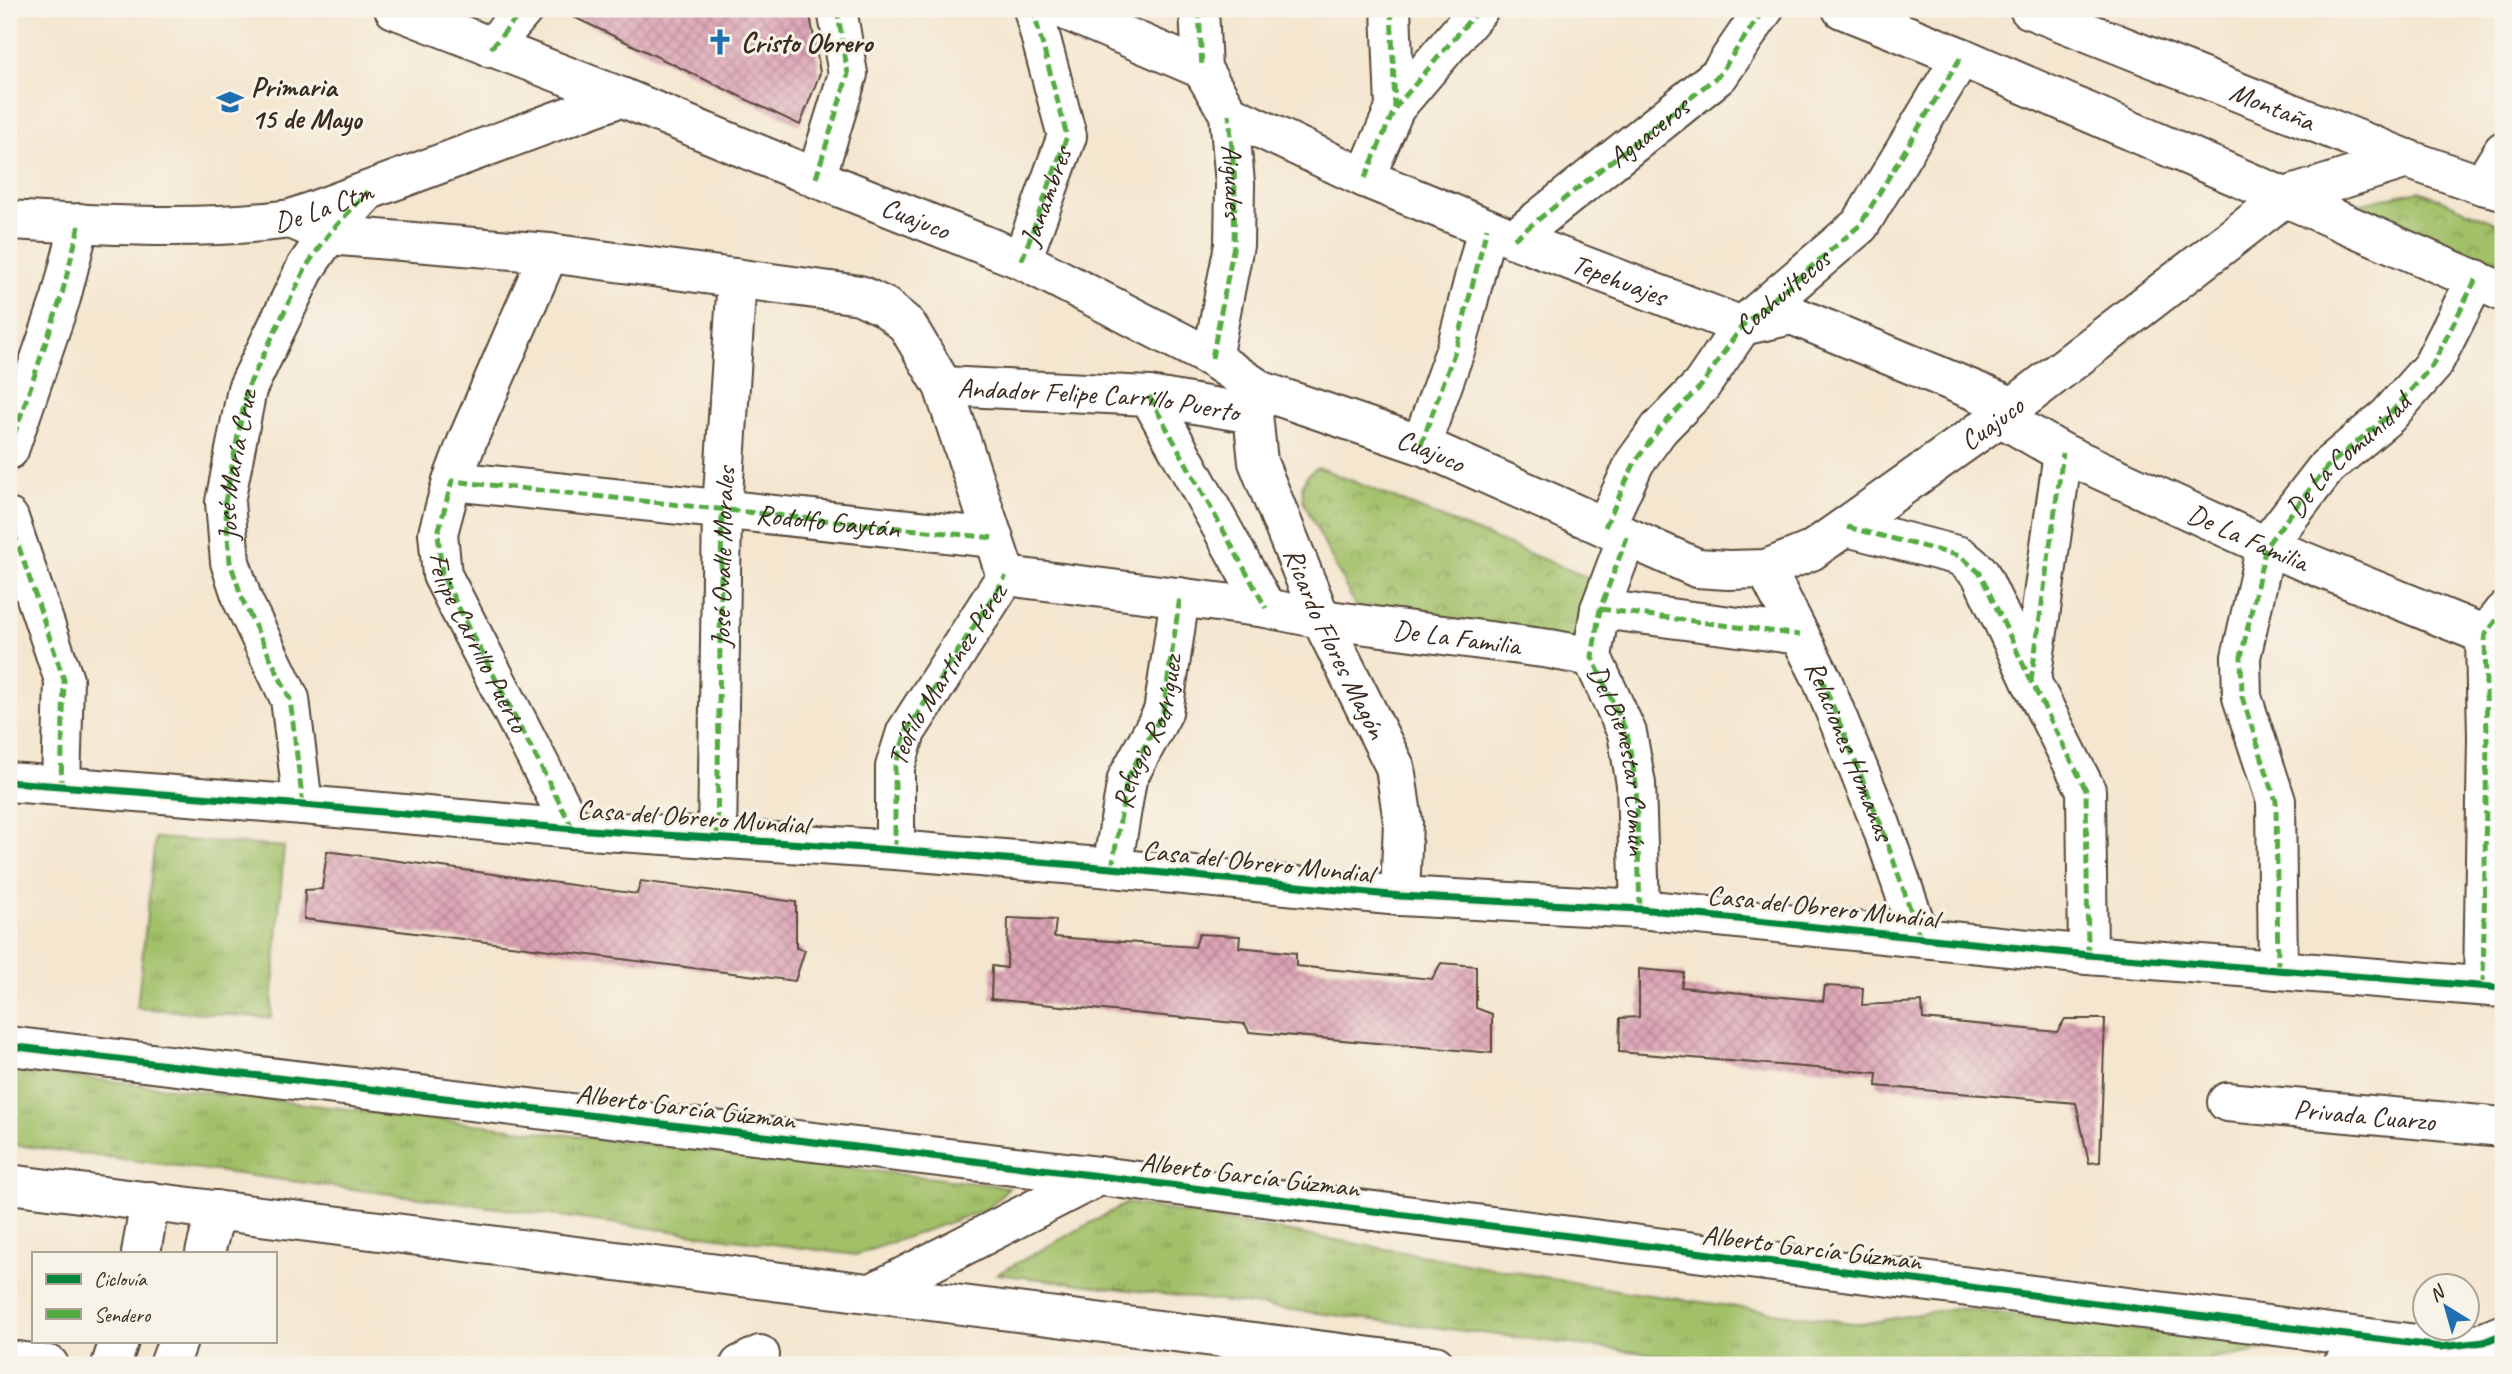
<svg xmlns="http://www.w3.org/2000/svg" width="2512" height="1374" viewBox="0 0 2512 1374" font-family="Caveat,sans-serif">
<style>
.grass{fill:url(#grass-tufts);stroke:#6e7543;stroke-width:2}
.park{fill:url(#park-crowns);stroke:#6e7543;stroke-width:2}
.building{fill:url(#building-cross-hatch)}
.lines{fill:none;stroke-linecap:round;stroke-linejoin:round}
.street-casing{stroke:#574639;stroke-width:42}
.secondary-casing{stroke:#574639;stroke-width:42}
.street{stroke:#fff;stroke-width:38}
.secondary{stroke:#fff;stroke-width:38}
.quiet{stroke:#55ab43;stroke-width:5;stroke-dasharray:10 5;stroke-linecap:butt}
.cycleway-casing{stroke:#f7f3e8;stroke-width:11}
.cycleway{stroke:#00873e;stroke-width:7}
.labels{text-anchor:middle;stroke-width:6;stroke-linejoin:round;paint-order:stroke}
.poi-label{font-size:28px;font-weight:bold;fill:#3b2a1e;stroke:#f7f3e8;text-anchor:start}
.street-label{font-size:28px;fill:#3b2a1e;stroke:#f7f3e8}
</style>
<defs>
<pattern id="grass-tufts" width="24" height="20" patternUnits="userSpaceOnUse" patternTransform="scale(1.75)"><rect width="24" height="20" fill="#a1c068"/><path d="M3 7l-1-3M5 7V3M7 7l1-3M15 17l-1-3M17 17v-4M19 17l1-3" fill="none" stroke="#849c55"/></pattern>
<pattern id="park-crowns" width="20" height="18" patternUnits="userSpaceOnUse" patternTransform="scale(1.75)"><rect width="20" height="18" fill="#a1c068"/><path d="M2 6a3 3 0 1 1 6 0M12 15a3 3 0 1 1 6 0" fill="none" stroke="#849c55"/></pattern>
<pattern id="building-cross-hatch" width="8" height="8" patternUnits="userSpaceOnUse" patternTransform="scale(1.75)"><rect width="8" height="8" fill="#dca3b5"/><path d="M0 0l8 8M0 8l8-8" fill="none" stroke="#b48593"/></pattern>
</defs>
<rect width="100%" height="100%" fill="#f7f3e8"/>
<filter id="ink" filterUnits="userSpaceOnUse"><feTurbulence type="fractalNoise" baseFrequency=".0143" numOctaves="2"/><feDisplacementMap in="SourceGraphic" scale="14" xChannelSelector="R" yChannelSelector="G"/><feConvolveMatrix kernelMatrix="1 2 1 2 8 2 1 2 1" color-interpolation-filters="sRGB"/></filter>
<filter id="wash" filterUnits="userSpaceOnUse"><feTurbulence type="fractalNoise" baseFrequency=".00686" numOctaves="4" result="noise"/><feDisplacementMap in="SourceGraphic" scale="28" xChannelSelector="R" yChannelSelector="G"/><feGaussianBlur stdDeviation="1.57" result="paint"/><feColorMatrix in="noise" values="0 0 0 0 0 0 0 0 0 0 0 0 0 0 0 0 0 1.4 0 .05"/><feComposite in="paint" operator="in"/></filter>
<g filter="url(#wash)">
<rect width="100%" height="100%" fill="#f4e6cf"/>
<g class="grass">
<polygon points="155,838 284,847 271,1018 137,1008"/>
<polygon points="9,1069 1009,1187 988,1209 856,1255 9,1144"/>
<polygon points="1127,1203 1628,1292 1860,1324 1954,1308 2283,1347 2179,1365 1744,1365 997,1274"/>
</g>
<g class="park">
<polygon points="2420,191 2503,226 2503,264 2351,205"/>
<path d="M 1318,467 L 1599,582 L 1572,642 L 1361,618 L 1304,503 C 1300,485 1302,477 1318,467 Z"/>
</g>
<g id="blocks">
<g class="building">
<polygon points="557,9 809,9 820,73 800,125"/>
<polygon points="327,851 637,894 641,881 796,902 796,948 805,950 795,981 304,919 305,890 322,889"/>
<polygon points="1008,918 1056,920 1054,937 1195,947 1199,934 1240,936 1239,947 1296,953 1296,966 1432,979 1441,963 1476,966 1476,1008 1492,1014 1492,1053 1249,1032 1245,1024 991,999 992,966 1007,968"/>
<polygon points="1639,969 1684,973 1681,987 1823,1001 1825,986 1863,988 1862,1005 1922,1002 1923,1019 2057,1032 2065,1019 2105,1019 2100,1162 2089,1163 2076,1103 1876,1086 1877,1073 1619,1052 1620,1018 1639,1017"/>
</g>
</g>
</g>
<g filter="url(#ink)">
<use href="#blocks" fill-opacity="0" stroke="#574639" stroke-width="2"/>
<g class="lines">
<g class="street-casing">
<g id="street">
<path id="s1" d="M 394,9 L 621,97 L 816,178 L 1022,260 L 1212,358 L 1262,391 L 1421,445 L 1697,568 L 1728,570 L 1766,569 L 1811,551 L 2000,417 L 2285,197 L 2407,159"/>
<polyline points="1062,9 1202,69"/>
<path id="s2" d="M 1199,9 L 1202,69 L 1229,114 L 1235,184 L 1234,245 L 1212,358"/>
<polyline points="1391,9 1395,108"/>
<polyline points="1842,9 1961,57 2503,292"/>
<polyline points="491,48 524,9"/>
<path id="s3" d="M 1229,114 L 1365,178 L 1514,239 L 1742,326 L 1792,315 L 2014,407"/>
<polyline points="816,178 848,74 837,9"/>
<polyline points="1365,178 1395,108 1479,9"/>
<polyline points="291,219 328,235 549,253 860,295 885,307 907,325 943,386 1006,576 906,732 895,767 895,850"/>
<path id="s4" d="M 9,220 C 102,225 199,231 291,219 L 621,97"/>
<polyline points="1514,239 1719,75 1764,9"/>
<path id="s5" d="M 549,253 L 468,439 L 452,481 L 438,533 L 442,575 L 573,829"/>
<path id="s6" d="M 1022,260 L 1067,136 L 1033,9"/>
<path id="s7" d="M 943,386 L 1149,396 L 1253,414"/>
<path id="s8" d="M 1262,391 L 1253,414 L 1258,462 L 1321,619 L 1395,767 L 1403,822 L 1400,896"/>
<polyline points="1149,396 1266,608"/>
<path id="s9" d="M 2000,417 L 2063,453 L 2266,546 L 2503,642"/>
<polyline points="1421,445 1457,345 1487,228"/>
<polyline points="9,450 61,298 80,223"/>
<path id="s10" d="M 452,481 L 994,538"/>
<polyline points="9,518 64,680 61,785"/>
<path id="s11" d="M 1605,527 L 1635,462 L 1659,429 L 1701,386 L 1742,326 L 1860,225 L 1961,57"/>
<polyline points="1847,527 1960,556 1980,573 2031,681 2086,790 2088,955"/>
<polyline points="1627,537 1600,609 1592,657 1627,733 1636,784 1640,909"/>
<path id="s12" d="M 1766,569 L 1821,677 L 1881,825 L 1920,937"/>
<path id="s13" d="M 1006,576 L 1266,608 L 1321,619 L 1550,649 L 1592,657"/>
<polyline points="1600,609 1800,635"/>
<polyline points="2031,681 2063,453"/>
<polyline points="9,782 303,805 573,829 895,850 1112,868 1400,896 1640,909 2088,955 2503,988"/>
<path id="s14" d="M 303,805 L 290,699 L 243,601 L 230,562 L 225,502 L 247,389 L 306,267 L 328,235 L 368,191"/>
<path id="s15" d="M 717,839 L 722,510 L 737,278"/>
<polyline points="1112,868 1127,779 1163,712 1180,597"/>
<path id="s16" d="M 2278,970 L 2276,801 L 2242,697 L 2241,657 L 2266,546 L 2327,467 L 2388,416 L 2432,366 L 2476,279"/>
<polyline points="2483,986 2487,738 2485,635 2503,612"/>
<polyline points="9,1046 1099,1176 2440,1347 2484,1342 2503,1334"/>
<path id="s17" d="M 2227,1102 L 2503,1127"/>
<polyline points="9,1184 1435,1365"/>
<polyline points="141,1253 150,1201"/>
<polyline points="205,1253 216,1210"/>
<polyline points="874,1292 1099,1176"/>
<polyline points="9,1360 49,1365"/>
<polyline points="111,1365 119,1341"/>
<polyline points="169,1365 178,1341"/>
<polyline points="740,1365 760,1355"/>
<polyline points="2343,1365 2401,1347"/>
</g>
</g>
<g class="secondary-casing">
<g id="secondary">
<path id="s18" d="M 2029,9 L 2407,159 L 2482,185 L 2503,190"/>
<polyline points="2482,185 2503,151"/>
</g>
</g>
<use href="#street" class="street"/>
<use href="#secondary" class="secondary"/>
<g class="quiet">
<polyline points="1199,9 1202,69"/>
<polyline points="1391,9 1395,108"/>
<polyline points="491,48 524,9"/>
<polyline points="816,178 848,74 837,9"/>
<polyline points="1365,178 1395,108 1479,9"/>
<path id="s19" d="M 1514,239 L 1719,75 L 1764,9"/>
<polyline points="1022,260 1067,136 1033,9"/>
<polyline points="1212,358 1234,245 1235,184 1229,114"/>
<polyline points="1149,396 1266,608"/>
<polyline points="1421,445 1457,345 1487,228"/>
<polyline points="9,450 61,298 80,223"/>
<polyline points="9,518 64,680 61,785"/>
<polyline points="1605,527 1635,462 1659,429 1701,386 1742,326 1860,225 1961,57"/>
<polyline points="1847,527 1960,556 1980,573 2031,681 2086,790 2088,955"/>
<path id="s20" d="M 1627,537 L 1600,609 L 1592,657 L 1627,733 L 1636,784 L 1640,909"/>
<polyline points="1600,609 1800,635"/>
<polyline points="1821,677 1881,825 1920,937"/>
<polyline points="2031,681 2063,453"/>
<polyline points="303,805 290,699 243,601 230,562 225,502 247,389 306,267 328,235 368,191"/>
<polyline points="573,829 442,575 438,533 452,481 994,538"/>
<polyline points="717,839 722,510"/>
<path id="s21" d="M 895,850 L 895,767 L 906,732 L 1006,576"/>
<path id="s22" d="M 1112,868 L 1127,779 L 1163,712 L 1180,597"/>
<polyline points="2278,970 2276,801 2242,697 2241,657 2266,546 2327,467 2388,416 2432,366 2476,279"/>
<polyline points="2483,986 2487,738 2485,635 2503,612"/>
</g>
<g class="cycleway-casing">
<g id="cycleway">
<polyline points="9,782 303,805 573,829 895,850 1112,868 1400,896 1640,909 2088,955 2503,988"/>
<polyline points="9,1046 1099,1176 2440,1347 2484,1342 2503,1334"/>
</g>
</g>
<use href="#cycleway" class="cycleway"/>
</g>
</g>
<defs>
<g id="church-bare" transform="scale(2.1)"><path d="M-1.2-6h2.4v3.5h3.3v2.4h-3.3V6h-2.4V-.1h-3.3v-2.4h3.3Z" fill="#1f6fb2" stroke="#f7f3e8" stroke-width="2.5" paint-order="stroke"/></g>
<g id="school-bare" transform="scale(2.1)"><path d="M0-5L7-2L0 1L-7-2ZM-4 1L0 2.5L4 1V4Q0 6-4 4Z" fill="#1f6fb2" stroke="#f7f3e8" stroke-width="2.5" paint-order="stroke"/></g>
</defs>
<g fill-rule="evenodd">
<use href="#church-bare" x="720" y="42"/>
<use href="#school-bare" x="230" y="102"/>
</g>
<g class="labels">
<g class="poi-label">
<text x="741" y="52">Cristo Obrero</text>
<text x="251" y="96">Primaria<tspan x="251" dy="32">15 de Mayo</tspan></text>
</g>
<g class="street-label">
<text dy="10" stroke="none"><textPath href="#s18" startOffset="262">Montaña</textPath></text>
<text dy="10" stroke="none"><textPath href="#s19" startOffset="172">Aguaceros</textPath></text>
<text dy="10" stroke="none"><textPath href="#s2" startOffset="180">Aiguales</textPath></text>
<text dy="10" stroke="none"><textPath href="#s6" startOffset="68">Janambres</textPath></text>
<text dy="10" stroke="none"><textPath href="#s4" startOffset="317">De La Ctm</textPath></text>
<text dy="10" stroke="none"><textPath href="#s1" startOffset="562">Cuajuco</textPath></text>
<text dy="10" stroke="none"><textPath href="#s3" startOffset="424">Tepehuajes</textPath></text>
<text dy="10" stroke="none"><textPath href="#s11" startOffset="298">Coahuiltecos</textPath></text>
<text dy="10" stroke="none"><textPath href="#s7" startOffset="156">Andador Felipe Carrillo Puerto</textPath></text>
<text dy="10" stroke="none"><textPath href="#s1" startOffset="1759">Cuajuco</textPath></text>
<text dy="10" stroke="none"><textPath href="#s1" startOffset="1129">Cuajuco</textPath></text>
<text dy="10" stroke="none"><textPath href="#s16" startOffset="555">De La Comunidad</textPath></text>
<text dy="10" stroke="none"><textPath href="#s14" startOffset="354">José María Cruz</textPath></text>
<text dy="10" stroke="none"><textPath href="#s10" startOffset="378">Rodolfo Gaytán</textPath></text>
<text dy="10" stroke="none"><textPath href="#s9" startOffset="276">De La Familia</textPath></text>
<text dy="10" stroke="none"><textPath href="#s15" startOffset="282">José Ovalle Morales</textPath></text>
<text dy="10" stroke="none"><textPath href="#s13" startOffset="455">De La Familia</textPath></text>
<text dy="10" stroke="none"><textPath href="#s5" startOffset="420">Felipe Carrillo Puerto</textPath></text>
<text dy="10" stroke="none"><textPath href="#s8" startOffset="270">Ricardo Flores Magón</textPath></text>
<text dy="10" stroke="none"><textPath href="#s21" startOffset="189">Teófilo Martínez Pérez</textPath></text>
<text dy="10" stroke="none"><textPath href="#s22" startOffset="142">Refugio Rodríguez</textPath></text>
<text dy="10" stroke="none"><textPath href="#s12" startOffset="200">Relaciones Humanas</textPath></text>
<text dy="10" stroke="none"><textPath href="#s20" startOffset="234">Del Bienestar Común</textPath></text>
<text transform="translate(693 816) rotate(4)" y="10">Casa del Obrero Mundial</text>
<text transform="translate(1258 861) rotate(6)" y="10">Casa del Obrero Mundial</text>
<text transform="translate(1823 906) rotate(6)" y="10">Casa del Obrero Mundial</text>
<text transform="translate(686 1106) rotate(7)" y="10">Alberto García Gúzman</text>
<text dy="10" stroke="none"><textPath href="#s17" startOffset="138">Privada Cuarzo</textPath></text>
<text transform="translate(1250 1174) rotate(7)" y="10">Alberto García Gúzman</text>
<text transform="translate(1812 1247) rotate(7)" y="10">Alberto García Gúzman</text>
</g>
</g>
<rect width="2512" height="1374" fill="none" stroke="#f7f3e8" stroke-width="35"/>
<rect x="32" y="1252" width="245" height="91" fill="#f7f3e8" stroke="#aca397" stroke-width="2"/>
<rect x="46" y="1274" width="35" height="10" fill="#00873e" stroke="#aca397" stroke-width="2"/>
<text x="94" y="1286" font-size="21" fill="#3b2a1e">Ciclovía</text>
<rect x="46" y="1309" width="35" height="10" fill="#55ab43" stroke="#aca397" stroke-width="2"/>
<text x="94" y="1322" font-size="21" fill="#3b2a1e">Sendero</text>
<g transform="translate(2446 1307) rotate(323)"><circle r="33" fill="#f7f3e8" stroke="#aca397" stroke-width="2"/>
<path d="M0-5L12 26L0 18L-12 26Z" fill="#1f6fb2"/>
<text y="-10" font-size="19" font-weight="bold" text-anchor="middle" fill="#3b2a1e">N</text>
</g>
</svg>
